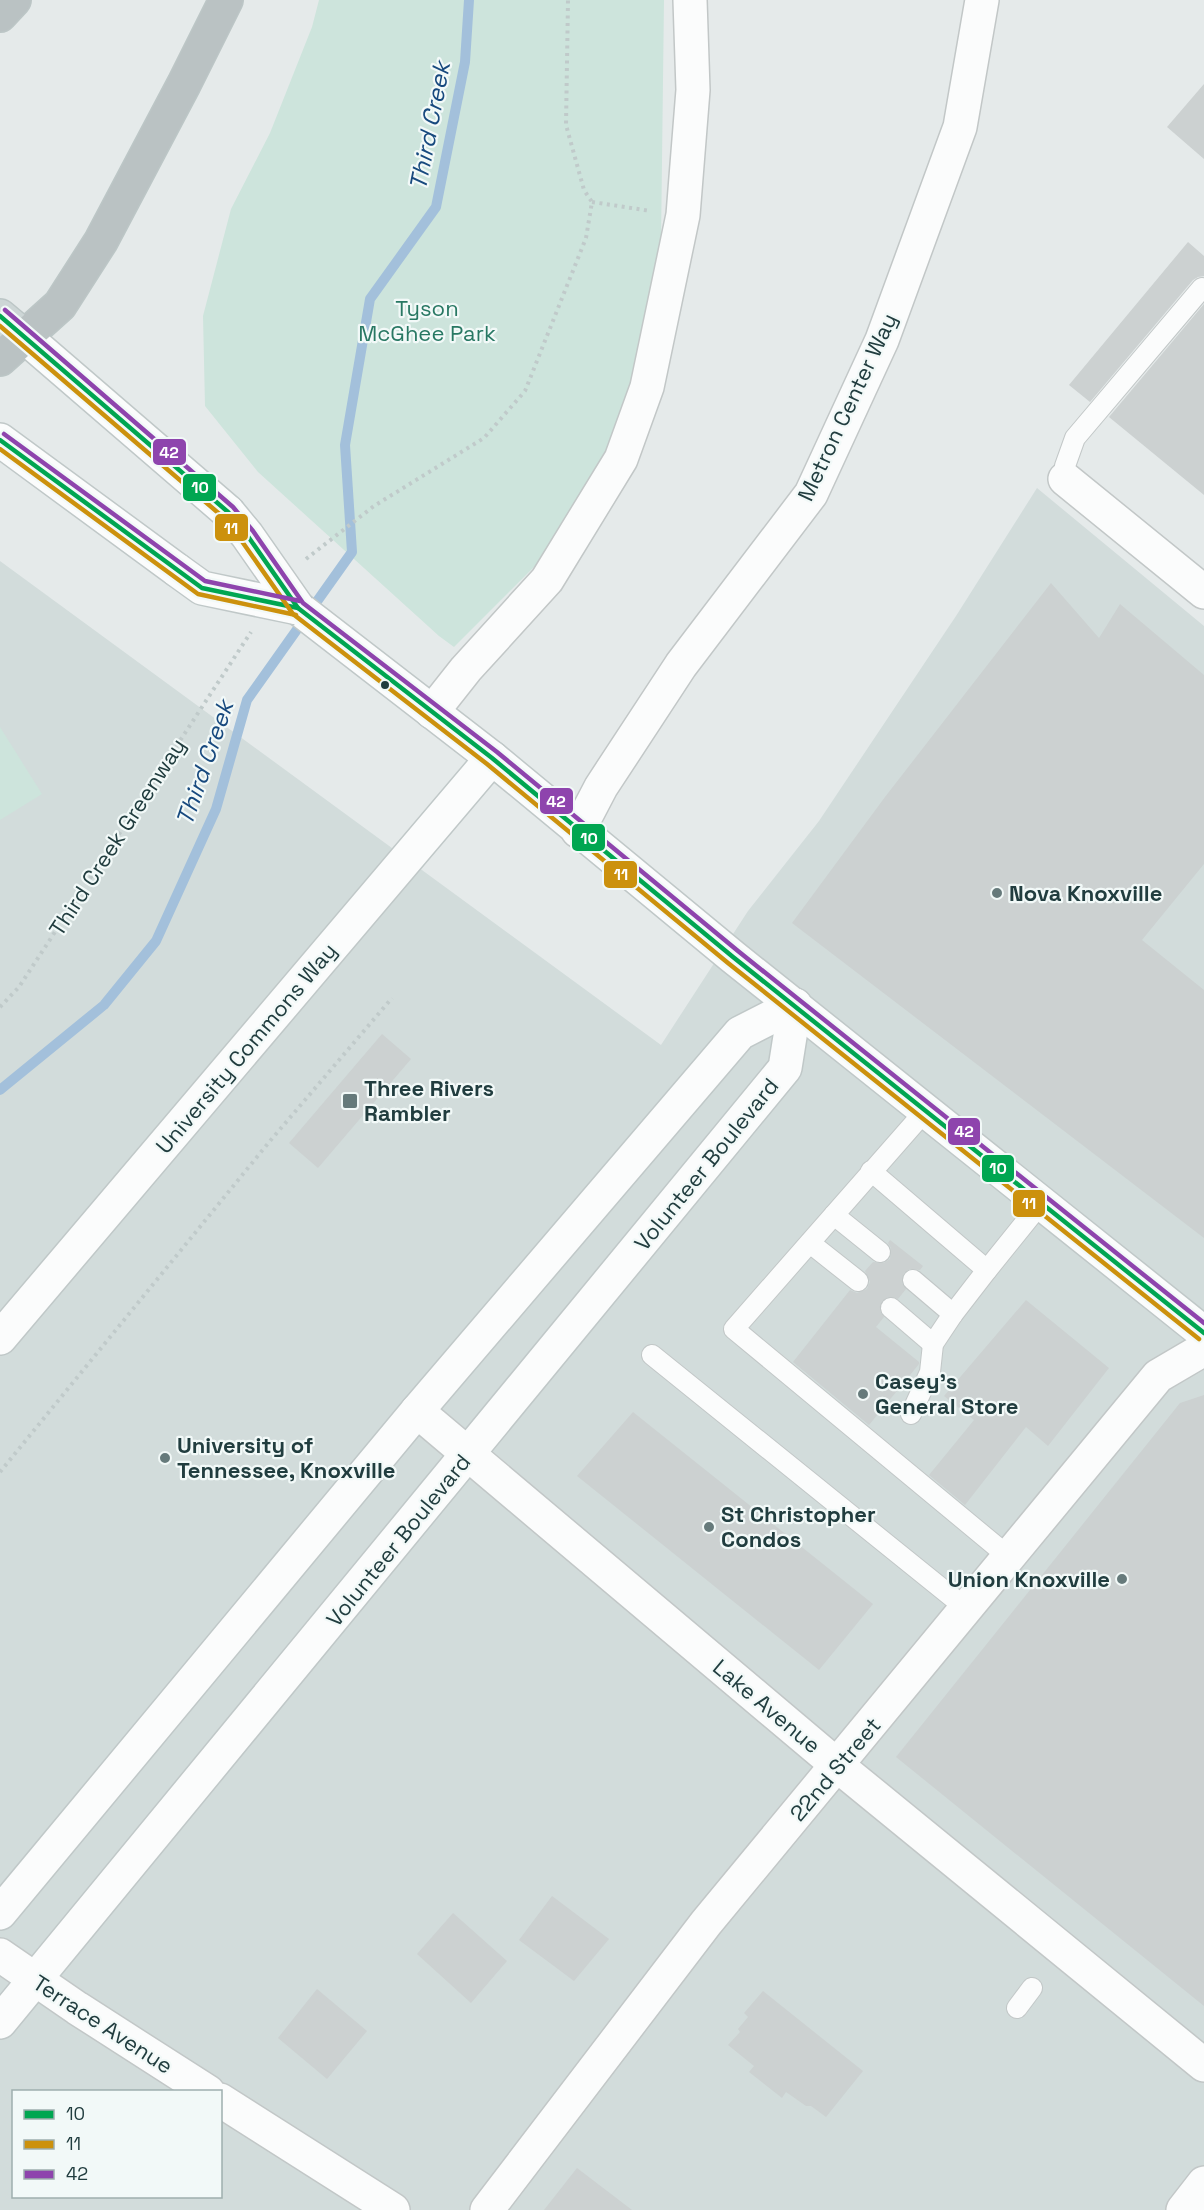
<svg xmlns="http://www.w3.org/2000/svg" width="1204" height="2210" viewBox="0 0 1204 2210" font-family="'Space Grotesk',sans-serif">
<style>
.built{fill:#d2dcdb;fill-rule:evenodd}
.green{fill:#cde4dc}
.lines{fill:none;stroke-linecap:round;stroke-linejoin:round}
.stream{stroke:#a3c0db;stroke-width:10}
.building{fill:#ccd1d1}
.lane-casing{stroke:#c2c7c7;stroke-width:22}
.street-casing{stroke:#c2c7c7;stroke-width:36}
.secondary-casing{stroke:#c0c8c8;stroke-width:36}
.primary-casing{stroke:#bcc6c6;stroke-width:36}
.highway-casing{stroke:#bcc6c6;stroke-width:36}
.path{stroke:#c0caca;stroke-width:4;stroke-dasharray:3 4.5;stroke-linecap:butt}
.lane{stroke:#fbfcfc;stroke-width:20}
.street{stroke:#fbfcfc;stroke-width:33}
.secondary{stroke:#fbfcfc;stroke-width:33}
.primary{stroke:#cdd6d6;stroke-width:33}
.highway{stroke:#bac2c3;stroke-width:33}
.secondary-bridge-casing{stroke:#c0c8c8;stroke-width:36;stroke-linecap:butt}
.secondary-bridge{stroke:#fbfcfc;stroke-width:33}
.bus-1-casing{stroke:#f2f9f8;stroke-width:9}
.bus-2-casing{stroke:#f2f9f8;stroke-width:9}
.bus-3-casing{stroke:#f2f9f8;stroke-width:9}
.bus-1{stroke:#00a651;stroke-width:4.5}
.bus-2{stroke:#cc910d;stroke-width:4.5}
.bus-3{stroke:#8e44ad;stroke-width:4.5}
.bus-dot{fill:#213d3f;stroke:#f2f9f8;stroke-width:2}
.poi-dot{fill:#667a7b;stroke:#f2f9f8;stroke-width:2}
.labels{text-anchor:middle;stroke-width:4.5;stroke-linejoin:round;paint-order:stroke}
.park-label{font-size:22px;fill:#287863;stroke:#f2f9f8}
.street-label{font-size:22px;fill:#213d3f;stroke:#f2f9f8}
.poi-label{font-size:22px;font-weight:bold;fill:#213d3f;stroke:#f2f9f8;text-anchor:start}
.water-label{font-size:24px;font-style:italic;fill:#17497e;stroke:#f2f9f8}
.line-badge{stroke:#f2f9f8;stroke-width:2}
.badge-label{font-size:16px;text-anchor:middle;font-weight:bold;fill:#fff}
</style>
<rect width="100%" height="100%" fill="#e5eaea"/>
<path class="built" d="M 1037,488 L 1204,626 L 1204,2210 L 0,2210 L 0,561 L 661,1045 L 748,911 L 819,821 L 956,616 ZM 14,2092 L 220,2092 L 220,2196 L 14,2196 Z"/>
<g class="green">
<polygon points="319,0 664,0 661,241 646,341 601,477 555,546 454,647 439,636 258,472 205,406 203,316 231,209 270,133 312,27"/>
<polygon points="0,727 42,794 0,820"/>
</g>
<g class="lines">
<polyline class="stream" points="0,1090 104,1005 156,941 216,809 247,700 352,552 345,445 370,299 436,207 465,62 469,0"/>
</g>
<g class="building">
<polygon points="1204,84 1204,159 1167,127"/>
<polygon points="1188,242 1204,256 1204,276 1198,277 1193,280 1090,402 1069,385"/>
<polygon points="1204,304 1204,495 1109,417"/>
<polygon points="1051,583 1099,638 1120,604 1204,675 1204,864 1142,940 1204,990 1204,1238 792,923 885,797"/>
<polygon points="382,1034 411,1059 318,1168 289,1143"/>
<polygon points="890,1240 923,1266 920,1270 910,1269 904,1273 902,1283 906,1289 898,1299 888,1297 882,1301 880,1311 884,1317 876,1327 919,1362 919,1364 869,1425 793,1362 850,1290 857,1293 867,1289 870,1282 865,1271 873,1262 884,1263 890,1259 891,1248 888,1243"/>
<polygon points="1026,1300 1109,1368 1048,1446 1026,1427 965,1505 929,1475 974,1420 944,1396"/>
<polygon points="1204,1395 1204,2006 896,1757 1180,1403"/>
<polygon points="633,1412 873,1604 819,1670 577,1476"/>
<polygon points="552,1896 609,1939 574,1981 519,1940"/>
<polygon points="453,1913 507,1961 471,2003 417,1954"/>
<polygon points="317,1989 367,2031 327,2079 278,2038"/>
<polygon points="763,1991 863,2071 826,2117 811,2106 806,2106 786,2092 782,2098 749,2072 754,2066 728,2045 740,2032 738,2029 748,2017 744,2013"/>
<polygon points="577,2168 632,2210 544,2210"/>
</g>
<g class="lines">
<g class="lane-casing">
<g id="lane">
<polyline points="1065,479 1065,466 1075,438 1202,288 1204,289"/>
<polyline points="926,1110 734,1329 1009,1557"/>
<polyline points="871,1171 987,1270 953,1314 933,1344 930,1372 911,1414"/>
<polyline points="834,1215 880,1252"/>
<polyline points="810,1243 858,1281"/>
<polyline points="987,1270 1041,1203"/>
<polyline points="913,1280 953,1314"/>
<polyline points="891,1308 933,1344"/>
<polyline points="652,1355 967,1609"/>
<polyline points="1017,2008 1032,1988"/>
</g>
</g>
<g class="street-casing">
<g id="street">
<polyline points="1065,479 1204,592"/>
<polyline points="432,712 466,669 547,580 621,459 647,387 683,215 693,90 690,0"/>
<polyline points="578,831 601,787 681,665 811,494 882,340 960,127 982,0"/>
<polyline points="417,1411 838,1766 1204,2065"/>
<polyline points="0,1955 77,2008 208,2092"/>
<polyline points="220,2100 393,2210"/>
<polyline points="487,2210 706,1923 1158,1376 1204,1349"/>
<polyline points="1183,2210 1204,2183"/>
</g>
</g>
<g class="secondary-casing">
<g id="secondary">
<polyline points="25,337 228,512"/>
<polyline points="0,440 177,570"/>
<polyline points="298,608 492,758 733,957 1204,1333"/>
<polyline points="0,1338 492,758"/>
<polyline points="0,1913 417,1411 740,1033 795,1005"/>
<polyline points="0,2022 785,1068 795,1005"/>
</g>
</g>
<g class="primary-casing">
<polyline id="primary" points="0,316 25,337"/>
</g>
<g class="highway-casing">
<g id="highway">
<polyline points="0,15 14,0"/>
<polyline points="0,359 60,305 101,241 184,84 226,0"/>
</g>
</g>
<g class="path">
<polyline points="592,202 651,211"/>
<polyline points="306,559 374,506 484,438 525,391 586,238 592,202 584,190 566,125 568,0"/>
<polyline points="0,1007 19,987 251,632"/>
<polyline points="0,1472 270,1141 392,998"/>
</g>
<use href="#lane" class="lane"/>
<use href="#street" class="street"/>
<use href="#secondary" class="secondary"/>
<use href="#primary" class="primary"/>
<use href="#highway" class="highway"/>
<g class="secondary-bridge-casing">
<g id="secondary-bridge">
<polyline points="228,512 247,535 298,608"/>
<polyline points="177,570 202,588 298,608"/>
</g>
</g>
<use href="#secondary-bridge" class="secondary-bridge"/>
<g class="bus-1-casing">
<g id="bus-1">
<polyline points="0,316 228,512 247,535 298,608 492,758 733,957 1204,1333"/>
<polyline points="0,440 202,588 298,608"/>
</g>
</g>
<g class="bus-2-casing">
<g id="bus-2">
<polyline points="0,326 223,517 241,540 293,614 487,764 728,963 1199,1339"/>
<polyline points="0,449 198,594 296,615"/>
</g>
</g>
<g class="bus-3-casing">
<g id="bus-3">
<polyline points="5,310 233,507 253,531 303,603 497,752 738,951 1204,1323"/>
<polyline points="4,434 205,581 300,601"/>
</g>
</g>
<use href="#bus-1" class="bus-1"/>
<use href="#bus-2" class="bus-2"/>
<use href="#bus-3" class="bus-3"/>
</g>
<circle class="bus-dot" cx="385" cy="685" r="5"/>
<g class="poi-dot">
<circle cx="997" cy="893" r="6"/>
<rect x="342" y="1093" width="16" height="16" rx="3"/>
<circle cx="863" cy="1394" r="6"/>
<circle cx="165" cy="1458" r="6"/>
<circle cx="709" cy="1527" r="6"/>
<circle cx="1122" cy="1579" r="6"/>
</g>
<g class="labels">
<g class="park-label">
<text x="427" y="316">Tyson<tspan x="427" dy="25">McGhee Park</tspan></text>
</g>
<g class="street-label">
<text transform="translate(847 407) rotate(-65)" y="8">Metron Center Way</text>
<text transform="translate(117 837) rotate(-57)" y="8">Third Creek Greenway</text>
<text transform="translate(246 1048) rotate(-50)" y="8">University Commons Way</text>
<text transform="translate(706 1164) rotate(-51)" y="8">Volunteer Boulevard</text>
<text transform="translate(398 1540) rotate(-51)" y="8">Volunteer Boulevard</text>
<text transform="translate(767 1706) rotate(40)" y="8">Lake Avenue</text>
<text transform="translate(835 1769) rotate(-50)" y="8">22nd Street</text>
<text transform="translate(103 2024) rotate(33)" y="8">Terrace Avenue</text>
</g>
<g class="poi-label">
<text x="1009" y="901">Nova Knoxville</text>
<text x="364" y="1096">Three Rivers<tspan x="364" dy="25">Rambler</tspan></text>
<text x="875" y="1389">Casey's<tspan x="875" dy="25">General Store</tspan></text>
<text x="177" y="1453">University of<tspan x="177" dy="25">Tennessee, Knoxville</tspan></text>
<text x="721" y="1522">St Christopher<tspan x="721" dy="25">Condos</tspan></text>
<text x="1110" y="1587" text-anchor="end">Union Knoxville</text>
</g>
<g class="water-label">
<text transform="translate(430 126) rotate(-79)" y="8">Third Creek</text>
<text transform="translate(205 763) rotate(-71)" y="8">Third Creek</text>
</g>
</g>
<g class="line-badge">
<rect x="152" y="438" width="35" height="28" rx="6" fill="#8e44ad"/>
<rect x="182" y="473" width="35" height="29" rx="6" fill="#00a651"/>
<rect x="214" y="513" width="35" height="29" rx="6" fill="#cc910d"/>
<rect x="539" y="787" width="35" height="28" rx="6" fill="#8e44ad"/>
<rect x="571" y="823" width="35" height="29" rx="6" fill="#00a651"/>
<rect x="603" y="860" width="35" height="29" rx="6" fill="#cc910d"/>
<rect x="947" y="1117" width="34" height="29" rx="6" fill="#8e44ad"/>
<rect x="981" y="1154" width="34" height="29" rx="6" fill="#00a651"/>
<rect x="1012" y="1189" width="34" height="29" rx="6" fill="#cc910d"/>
</g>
<g class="badge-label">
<text x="169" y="458">42</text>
<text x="200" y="493">10</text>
<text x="231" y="534">11</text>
<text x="556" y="807">42</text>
<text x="589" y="844">10</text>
<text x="621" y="880">11</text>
<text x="964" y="1137">42</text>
<text x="998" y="1174">10</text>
<text x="1029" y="1209">11</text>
</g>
<rect x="12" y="2090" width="210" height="108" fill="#f2f9f8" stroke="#9eaeae" stroke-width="1.5"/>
<rect x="24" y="2110" width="30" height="9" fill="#00a651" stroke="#9eaeae" stroke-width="1.5"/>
<text x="66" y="2120" font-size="18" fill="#213d3f">10</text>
<rect x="24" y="2140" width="30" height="9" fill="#cc910d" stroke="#9eaeae" stroke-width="1.5"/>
<text x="66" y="2150" font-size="18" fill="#213d3f">11</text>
<rect x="24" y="2170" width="30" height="9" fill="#8e44ad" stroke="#9eaeae" stroke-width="1.5"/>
<text x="66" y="2180" font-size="18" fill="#213d3f">42</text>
</svg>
